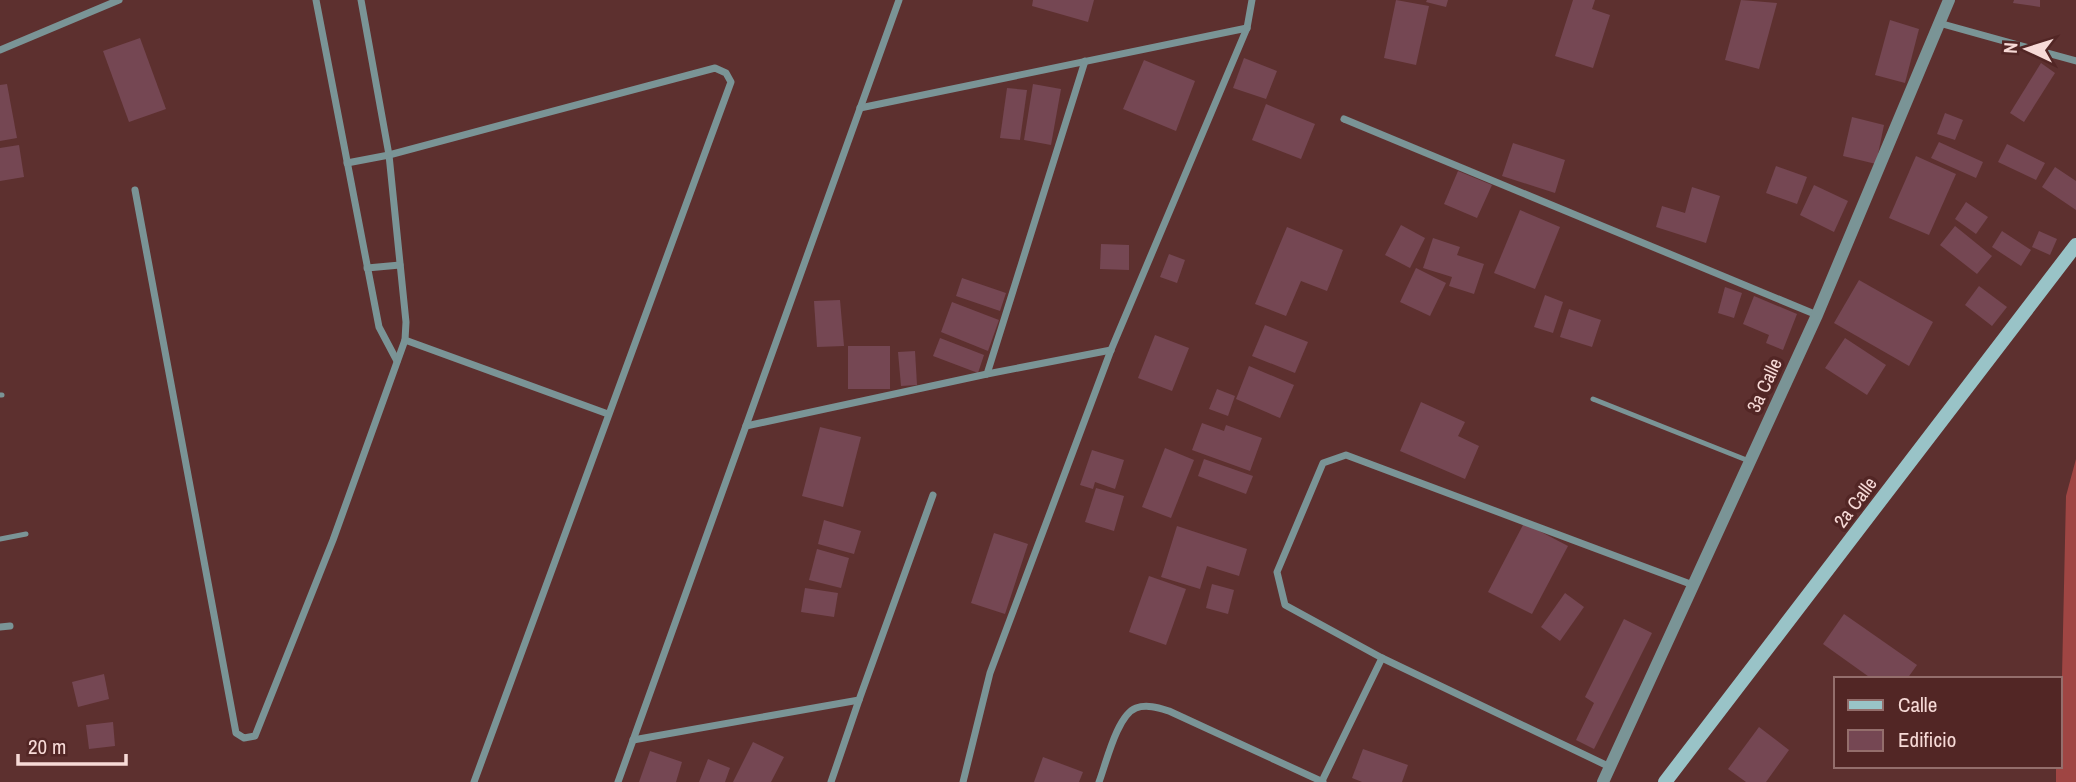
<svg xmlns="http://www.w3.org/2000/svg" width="2076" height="782" viewBox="0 0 2076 782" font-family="'Archivo Narrow',sans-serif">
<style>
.green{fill:#9f4543}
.building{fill:#754753}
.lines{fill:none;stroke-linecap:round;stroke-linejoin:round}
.service{stroke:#7a9496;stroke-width:5}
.minor{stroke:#7a9496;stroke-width:7}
.tertiary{stroke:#7a9496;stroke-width:12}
.secondary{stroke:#99c3c7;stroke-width:14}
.labels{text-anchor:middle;stroke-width:7;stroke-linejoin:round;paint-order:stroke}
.street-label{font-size:19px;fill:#f7dad7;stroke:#522625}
</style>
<rect width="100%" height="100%" fill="#5d302f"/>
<polygon class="green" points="2076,459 2076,782 2056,782 2056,766 2060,766 2066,496"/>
<g class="building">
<polygon points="1033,0 1094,0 1088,22 1032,6"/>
<polygon points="1396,0 1429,6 1416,65 1384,58"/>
<polygon points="1427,0 1448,0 1446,7 1426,2"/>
<polygon points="1573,0 1595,0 1592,9 1610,15 1593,68 1555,56"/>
<polygon points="1741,0 1777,3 1759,69 1725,60"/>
<polygon points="2014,0 2040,0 2040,7 2013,3"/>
<polygon points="1890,20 1919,29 1905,83 1875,75"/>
<polygon points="140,38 166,109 129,122 103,51"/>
<polygon points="1244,58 1277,71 1266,99 1233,88"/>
<polygon points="1144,60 1195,81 1176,131 1123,109"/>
<polygon points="2041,63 2055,73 2024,122 2010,113"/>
<polygon points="7,84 17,138 0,141 0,85"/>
<polygon points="1033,84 1061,89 1051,145 1024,140"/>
<polygon points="1007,88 1027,90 1020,140 1000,138"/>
<polygon points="1266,104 1315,124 1301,159 1252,140"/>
<polygon points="1945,113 1963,120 1955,140 1937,134"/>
<polygon points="1852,117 1884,125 1876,164 1843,156"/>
<polygon points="1939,142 1983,162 1976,178 1931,158"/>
<polygon points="1513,143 1565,160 1555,193 1502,176"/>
<polygon points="2007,144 2045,163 2036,180 1998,162"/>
<polygon points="19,145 24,177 0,181 0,148"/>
<polygon points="1916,156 1956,174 1929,235 1889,218"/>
<polygon points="1776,166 1807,177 1797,204 1766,193"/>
<polygon points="2055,167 2076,181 2076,210 2042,187"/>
<polygon points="1458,171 1492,185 1477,218 1444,204"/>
<polygon points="1814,185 1848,201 1834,232 1800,215"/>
<polygon points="1692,187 1720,196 1706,243 1656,227 1662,206 1685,213"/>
<polygon points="1966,202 1988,217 1976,234 1955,219"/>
<polygon points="1520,210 1560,227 1535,289 1494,273"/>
<polygon points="1401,225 1425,238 1410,268 1385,255"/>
<polygon points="1955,226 1992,256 1977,274 1940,245"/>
<polygon points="1287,227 1343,250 1327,291 1301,281 1286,316 1255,304"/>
<polygon points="2002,231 2031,250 2021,266 1992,247"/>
<polygon points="2039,231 2057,239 2050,255 2032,247"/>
<polygon points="1433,238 1460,247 1457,255 1484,264 1474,294 1449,286 1452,277 1423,268"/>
<polygon points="1101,244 1129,245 1129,270 1100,269"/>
<polygon points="1169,254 1185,260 1177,283 1160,277"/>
<polygon points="1416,268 1446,283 1430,316 1400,302"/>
<polygon points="962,278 1006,293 1000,311 956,296"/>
<polygon points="1859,280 1933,322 1909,366 1834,323"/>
<polygon points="1979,286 2007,307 1992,326 1965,305"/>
<polygon points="1725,287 1742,293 1734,318 1718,313"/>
<polygon points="1545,295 1563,302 1553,333 1534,327"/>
<polygon points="1754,296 1797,314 1783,350 1766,343 1769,335 1743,324"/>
<polygon points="840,300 844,346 817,347 814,301"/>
<polygon points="952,302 999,320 988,351 941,332"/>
<polygon points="1569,309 1601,320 1592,347 1560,337"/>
<polygon points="1265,325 1308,342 1295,373 1252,356"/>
<polygon points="1155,335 1189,348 1172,391 1138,378"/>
<polygon points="940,338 984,355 978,373 933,356"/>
<polygon points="1845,338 1886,365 1867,395 1825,368"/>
<rect x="848" y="346" width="42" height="43"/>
<polygon points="915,351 917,385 901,386 898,352"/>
<polygon points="1249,366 1294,385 1280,418 1236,399"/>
<polygon points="1217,389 1235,396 1228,416 1209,409"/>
<polygon points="1421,402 1465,422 1458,436 1479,446 1465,479 1400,451"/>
<polygon points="1202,423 1224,431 1226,425 1262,438 1250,471 1192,450"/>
<polygon points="820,427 861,437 843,507 802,496"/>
<polygon points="1165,448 1194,460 1171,518 1142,507"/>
<polygon points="1092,450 1124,460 1115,489 1095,482 1093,489 1080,485"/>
<polygon points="1204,459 1253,476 1246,494 1198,476"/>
<polygon points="1096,488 1124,496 1114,531 1085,522"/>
<polygon points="824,520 861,531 854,554 818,544"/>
<polygon points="1524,523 1568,546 1532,614 1488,592"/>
<polygon points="1177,526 1247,549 1239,576 1207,566 1200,589 1161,577"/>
<polygon points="994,533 1028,544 1005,614 971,603"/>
<polygon points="817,549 849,558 841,588 809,580"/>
<polygon points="1149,576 1186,589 1166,645 1129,632"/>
<polygon points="1212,584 1234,590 1228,614 1206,608"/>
<polygon points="805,588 838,593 834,617 801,612"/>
<polygon points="1565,593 1584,607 1560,641 1541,627"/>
<polygon points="1844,614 1917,665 1907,679 1872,679 1823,644"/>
<polygon points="1624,619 1652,633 1594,749 1576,740 1594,703 1585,697"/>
<polygon points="104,674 109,699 78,707 72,682"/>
<polygon points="113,722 115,746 89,749 86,725"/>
<polygon points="1759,727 1789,750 1766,782 1746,782 1728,769"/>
<polygon points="753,742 784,757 771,782 733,782"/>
<polygon points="1363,749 1408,765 1402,782 1362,782 1352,778"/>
<polygon points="650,751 682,762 676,782 639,782"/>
<polygon points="1043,757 1083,772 1079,782 1034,782"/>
<polygon points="708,759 730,768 725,782 699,782"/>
</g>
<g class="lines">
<g class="service">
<polyline points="0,395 2,395"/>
<polyline points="1593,399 1749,461"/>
<polyline points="0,539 26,534"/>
</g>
<g class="minor">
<polyline points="316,0 379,327 397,361"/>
<polyline points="1939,23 2076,61"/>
<polyline points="0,50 119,0"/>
<polyline points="860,108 1247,28"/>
<polyline points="1344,119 1817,315"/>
<polyline points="347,163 389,155 715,68 726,73 731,82 474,782"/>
<polyline points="135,190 236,733 244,738 255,736 333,540 405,340 406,322 389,155 361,0"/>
<polyline points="367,268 400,265"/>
<polyline points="405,340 608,414"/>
<polyline points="987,374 1111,350"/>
<polyline points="746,426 987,374 1085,61"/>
<polyline points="0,627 10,626"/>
<polyline points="633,740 859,700 933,495"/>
<polyline points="1610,767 1382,658 1285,605 1277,572 1323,463 1346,455 1693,585"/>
<polyline points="1322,781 1382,658"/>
<polyline points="618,782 899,0"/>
<polyline points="831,782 859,700"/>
<polyline points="963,782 990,673 1111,350 1247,28 1252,0"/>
<path d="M 1099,782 C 1106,764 1117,715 1136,708 C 1147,704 1159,708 1169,711 L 1323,782"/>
</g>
<polyline class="tertiary" points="1603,782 1817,315 1949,0"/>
<polyline class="secondary" points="1665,782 2076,245"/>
</g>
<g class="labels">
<g class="street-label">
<text transform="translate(1764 385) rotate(-65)" y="7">3a Calle</text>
<text transform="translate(1855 502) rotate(-53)" y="7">2a Calle</text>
</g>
</g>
<rect x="1834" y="677" width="228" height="91" fill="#522625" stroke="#946e6c" stroke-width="2"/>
<rect x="1848" y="700" width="35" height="10" fill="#99c3c7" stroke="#946e6c" stroke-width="2"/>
<text x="1898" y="712" font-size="21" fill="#f7dad7">Calle</text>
<rect x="1848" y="730" width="35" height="21" fill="#754753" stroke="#946e6c" stroke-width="2"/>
<text x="1898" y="747" font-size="21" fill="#f7dad7">Edificio</text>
<g transform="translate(2027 49) rotate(274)" stroke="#522625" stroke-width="5" paint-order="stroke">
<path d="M0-5L12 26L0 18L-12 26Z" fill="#f7dad7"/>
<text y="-10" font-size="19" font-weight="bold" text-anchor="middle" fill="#f7dad7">N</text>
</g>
<path d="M18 754v10h108v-10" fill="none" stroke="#f7dad7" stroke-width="3.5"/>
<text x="28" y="754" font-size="21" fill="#f7dad7" stroke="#522625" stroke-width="5" paint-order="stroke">20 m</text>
</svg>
